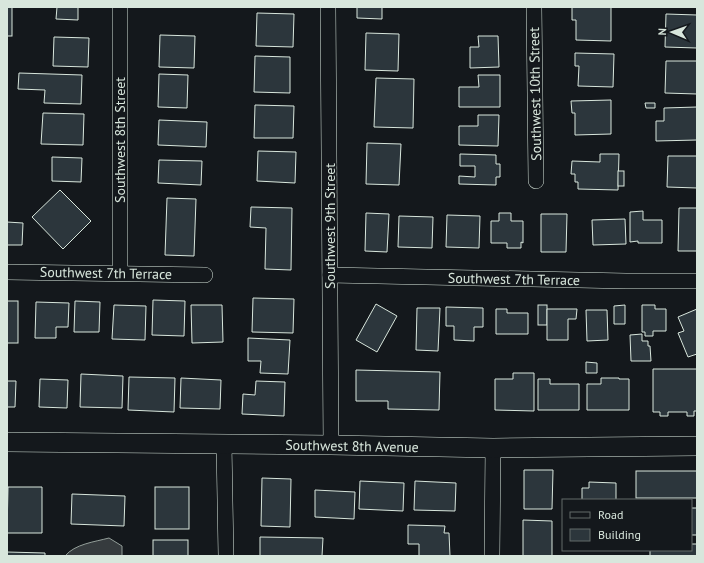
<svg xmlns="http://www.w3.org/2000/svg" width="704" height="563" viewBox="0 0 704 563" font-family="'PT Sans',sans-serif">
<style>
.water{fill:#363b3e;stroke:#939e99}
.building{fill:#2c363c;stroke:#d8e6dc}
.lines{fill:none;stroke-linecap:round;stroke-linejoin:round}
.minor-casing{stroke:#d8e6dc;stroke-width:16}
.tertiary-casing{stroke:#d8e6dc;stroke-width:20}
.minor{stroke:#14181c;stroke-width:15}
.tertiary{stroke:#14181c;stroke-width:19}
.labels{text-anchor:middle;stroke-width:3;stroke-linejoin:round;paint-order:stroke}
.street-label{font-size:14px;fill:#d8e6dc;stroke:#14181c}
</style>
<rect width="100%" height="100%" fill="#14181c"/>
<path class="water" d="M 109,538 L 122,546 L 122,556 L 65,556 C 75,544 94,542 109,538 Z"/>
<g class="building">
<rect x="7" y="7" width="5" height="29"/>
<polygon points="57,7 78,7 78,20 56,19"/>
<polygon points="357,7 382,7 382,19 357,18"/>
<polygon points="572,7 611,7 611,41 576,40 576,20 572,20"/>
<polygon points="257,13 294,14 293,47 256,46"/>
<polygon points="666,14 697,15 697,48 665,47"/>
<polygon points="366,33 399,34 398,71 365,70"/>
<polygon points="160,35 195,36 194,68 159,67"/>
<polygon points="478,36 498,36 499,67 470,68 470,47 479,47"/>
<polygon points="54,37 89,38 88,67 53,66"/>
<polygon points="575,53 614,54 613,87 578,86 579,66 575,66"/>
<polygon points="255,56 290,57 290,93 254,92"/>
<polygon points="666,61 697,61 697,94 665,93"/>
<polygon points="19,73 82,75 81,104 44,103 45,90 18,89"/>
<polygon points="159,74 188,75 187,108 158,107"/>
<polygon points="478,75 500,75 500,107 459,107 459,87 479,87"/>
<polygon points="376,78 414,79 413,128 374,127"/>
<polygon points="611,100 611,134 575,135 575,113 572,113 571,101"/>
<polygon points="645,103 655,103 655,108 646,108"/>
<polygon points="255,105 294,106 293,138 254,138"/>
<polygon points="697,107 697,140 656,141 656,121 664,121 664,108"/>
<polygon points="43,113 84,114 83,145 41,144"/>
<polygon points="478,115 499,115 498,146 459,145 459,126 478,126"/>
<polygon points="159,120 207,122 206,147 158,145"/>
<polygon points="367,143 401,144 399,185 366,184"/>
<polygon points="258,151 296,152 295,183 257,181"/>
<polygon points="460,154 496,155 496,164 500,164 500,177 496,177 496,185 459,184 459,176 475,177 475,166 460,166"/>
<polygon points="600,154 619,154 618,190 578,189 578,182 575,182 575,174 571,174 572,161 600,162"/>
<polygon points="668,156 697,156 697,188 667,187"/>
<polygon points="52,157 82,158 81,182 52,181"/>
<polygon points="159,160 202,161 201,185 158,183"/>
<rect x="618" y="171" width="6" height="15"/>
<polygon points="60,190 91,221 63,249 32,217"/>
<polygon points="167,198 196,199 194,256 165,255"/>
<polygon points="251,207 292,208 291,270 265,269 266,228 250,227"/>
<polygon points="679,208 697,208 697,251 678,251"/>
<polygon points="643,211 643,220 662,220 662,243 638,243 638,241 630,242 630,212"/>
<polygon points="366,213 389,214 387,252 365,251"/>
<polygon points="499,213 511,213 511,221 523,221 523,243 521,242 521,248 507,248 507,243 491,243 491,221 499,221"/>
<polygon points="541,214 567,214 566,252 541,252"/>
<polygon points="447,215 480,216 479,248 446,247"/>
<polygon points="399,216 433,217 432,248 398,247"/>
<polygon points="625,219 626,244 593,245 592,220"/>
<polygon points="7,222 23,223 22,245 7,245"/>
<polygon points="253,298 294,299 293,333 252,332"/>
<polygon points="153,300 185,301 184,336 152,335"/>
<rect x="7" y="301" width="11" height="42"/>
<polygon points="75,301 100,302 99,332 74,332"/>
<polygon points="36,302 69,303 68,327 56,327 56,338 35,338"/>
<polygon points="376,304 397,316 377,352 356,340"/>
<polygon points="114,305 146,306 145,340 112,339"/>
<polygon points="191,305 222,305 223,342 192,343"/>
<rect x="538" y="305" width="9" height="20"/>
<polygon points="625,305 625,324 614,324 614,306"/>
<polygon points="642,305 655,305 655,309 666,309 666,331 653,331 653,336 645,336 645,332 642,332"/>
<polygon points="446,307 483,308 483,327 474,327 474,341 454,340 454,326 446,326"/>
<polygon points="417,308 440,308 438,351 416,350"/>
<polygon points="496,309 507,309 507,313 528,313 528,334 496,334"/>
<polygon points="547,309 577,309 576,319 568,319 568,340 547,340"/>
<polygon points="697,309 697,354 688,357 678,333 684,331 678,317"/>
<polygon points="586,310 607,310 608,340 587,341"/>
<polygon points="642,334 642,341 648,341 648,346 650,346 651,361 631,361 630,335"/>
<polygon points="248,338 290,340 288,374 260,373 261,361 248,361"/>
<polygon points="586,362 597,363 597,373 586,373"/>
<polygon points="653,369 697,369 697,411 694,411 694,416 687,416 687,412 668,412 668,416 660,416 660,412 653,412"/>
<polygon points="356,370 440,372 439,410 388,409 388,401 356,401"/>
<polygon points="513,373 534,373 534,411 495,410 495,379 513,379"/>
<polygon points="81,374 123,376 122,408 80,407"/>
<polygon points="129,377 175,378 174,412 128,410"/>
<polygon points="181,378 221,380 220,409 180,408"/>
<polygon points="601,378 619,378 619,379 629,379 629,410 587,410 587,384 601,384"/>
<polygon points="40,379 68,380 67,408 39,407"/>
<polygon points="538,379 550,379 550,384 579,384 579,410 538,410"/>
<polygon points="7,381 16,381 15,407 7,407"/>
<polygon points="256,381 285,382 284,416 242,414 243,394 255,395"/>
<polygon points="524,470 553,470 552,509 524,509"/>
<rect x="636" y="471" width="61" height="27"/>
<polygon points="262,478 291,479 290,527 261,526"/>
<polygon points="360,481 404,483 403,511 359,509"/>
<polygon points="415,481 456,483 455,511 414,510"/>
<polygon points="589,482 616,483 616,500 582,500 582,488 589,488"/>
<polygon points="8,487 42,487 42,533 7,533"/>
<rect x="155" y="487" width="34" height="42"/>
<polygon points="315,490 355,492 354,519 315,517"/>
<polygon points="72,494 125,496 124,526 71,524"/>
<rect x="691" y="508" width="6" height="27"/>
<polygon points="523,520 552,521 552,556 523,556"/>
<polygon points="408,525 445,526 444,533 449,533 450,556 419,556 419,544 408,544"/>
<polygon points="260,537 323,538 322,556 260,556"/>
<rect x="153" y="540" width="35" height="16"/>
<polygon points="691,544 697,544 697,556 650,556 650,550 691,550"/>
<polygon points="7,552 45,553 45,556 7,556"/>
</g>
<g class="lines">
<g class="minor-casing">
<g id="minor">
<polyline points="120,7 120,273"/>
<polyline points="328,7 331,445"/>
<polyline points="534,7 536,181"/>
<polyline points="7,272 205,275"/>
<polyline points="330,275 626,281 697,281"/>
<polyline points="224,444 226,556"/>
<polyline points="492,556 493,448"/>
</g>
</g>
<g class="tertiary-casing">
<polyline id="tertiary" points="7,442 331,445 493,448 697,446"/>
</g>
<use href="#minor" class="minor"/>
<use href="#tertiary" class="tertiary"/>
</g>
<g class="labels">
<g class="street-label">
<text transform="translate(535 94) rotate(-91)" y="5">Southwest 10th Street</text>
<text transform="translate(120 140) rotate(-90)" y="5">Southwest 8th Street</text>
<text transform="translate(330 226) rotate(-90)" y="5">Southwest 9th Street</text>
<text transform="translate(106 273) rotate(1)" y="5">Southwest 7th Terrace</text>
<text transform="translate(514 279) rotate(1)" y="5">Southwest 7th Terrace</text>
<text transform="translate(352 446) rotate(1)" y="5">Southwest 8th Avenue</text>
</g>
</g>
<rect width="704" height="563" fill="none" stroke="#d8e6dc" stroke-width="16"/>
<rect x="562" y="499" width="130" height="52" fill="#14181c" stroke="#626a69"/>
<rect x="570" y="512" width="20" height="6" fill="#14181c" stroke="#626a69"/>
<text x="598" y="519" font-size="12" fill="#d8e6dc">Road</text>
<rect x="570" y="529" width="20" height="12" fill="#2c363c" stroke="#626a69"/>
<text x="598" y="539" font-size="12" fill="#d8e6dc">Building</text>
<g transform="translate(672 32) rotate(272)" stroke="#14181c" stroke-width="3" paint-order="stroke">
<path d="M0-3L7 15L0 10L-7 15Z" fill="#d8e6dc"/>
<text y="-6" font-size="11" font-weight="bold" text-anchor="middle" fill="#d8e6dc">N</text>
</g>
</svg>
